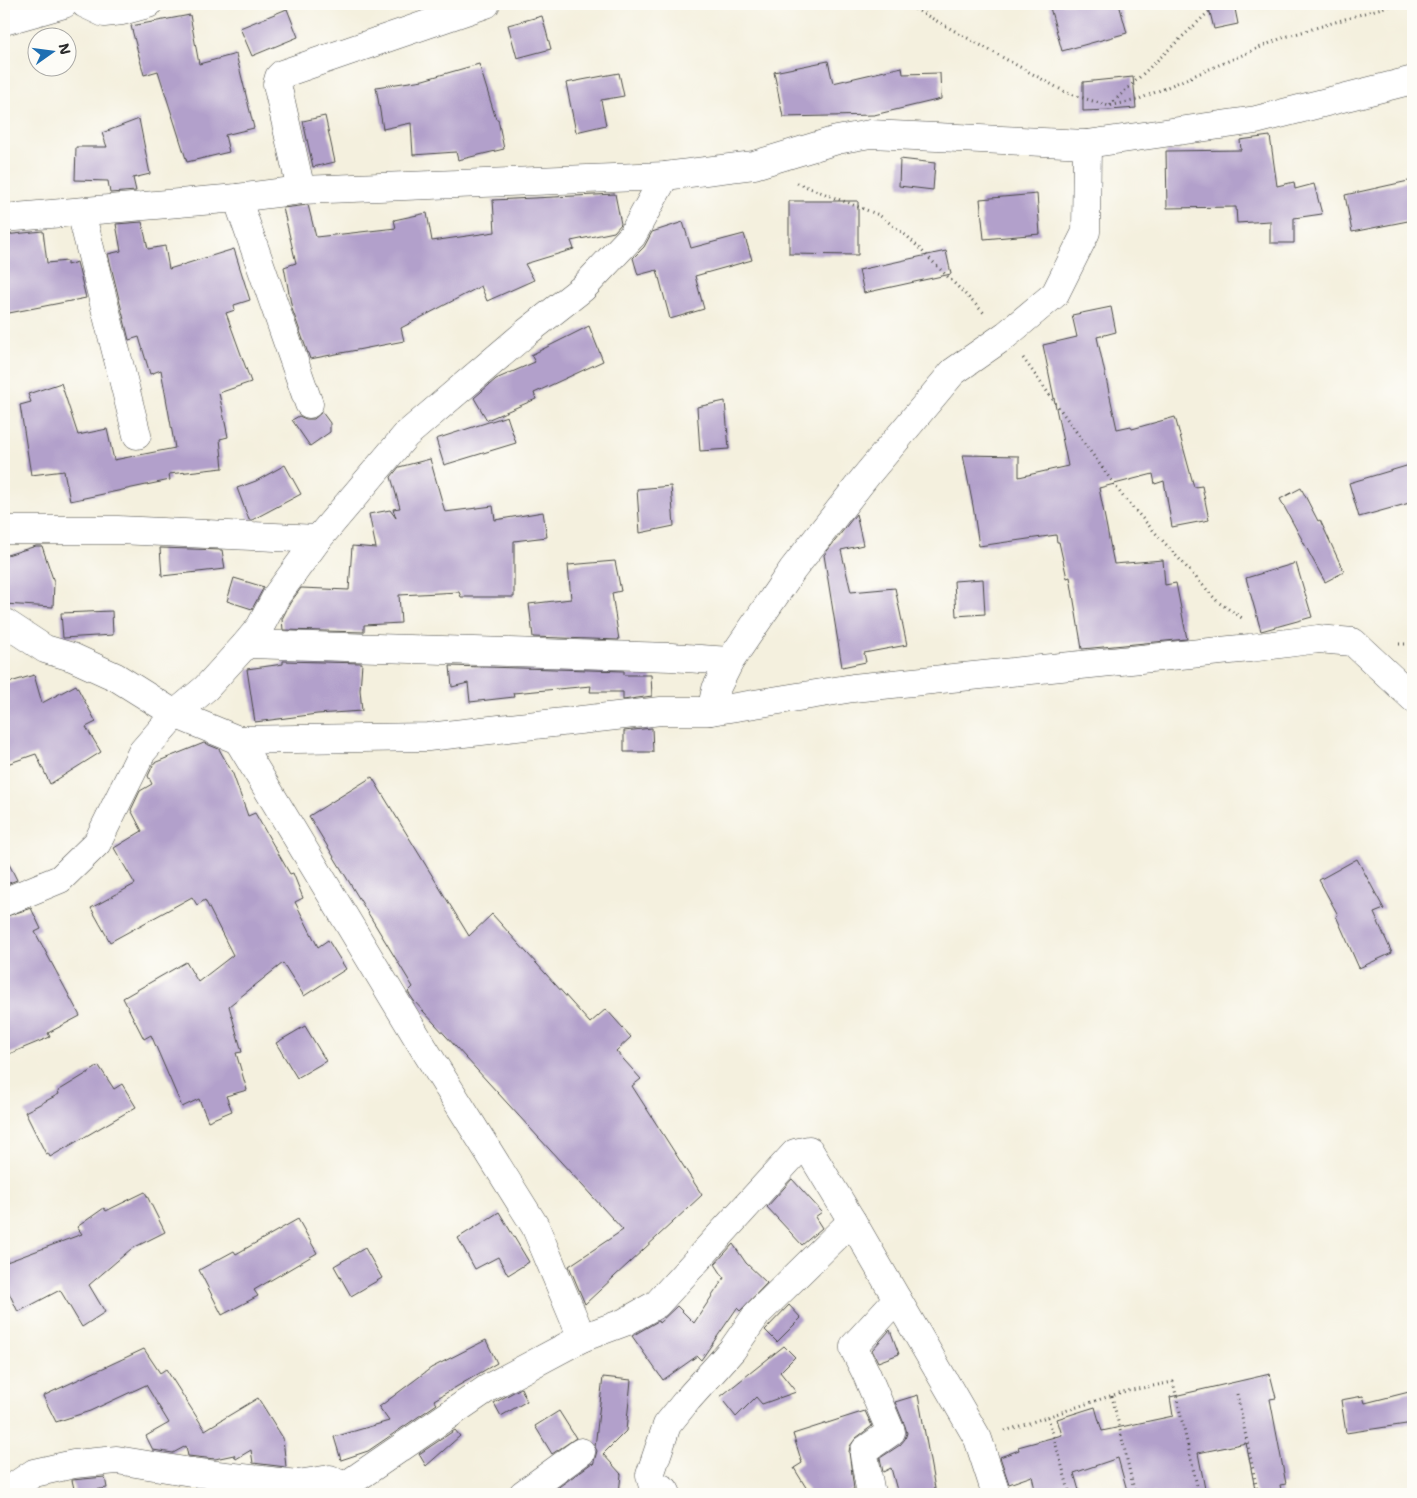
<svg xmlns="http://www.w3.org/2000/svg" width="1417" height="1498" viewBox="0 0 1417 1498" font-family="'Shantell Sans',sans-serif">
<style>
.building{fill:#b2a0cb}
.lines{fill:none;stroke-linecap:round;stroke-linejoin:round}
.street-casing{stroke:#494946;stroke-width:29}
.path{stroke:#494946;stroke-width:3;stroke-dasharray:1 4;stroke-linecap:butt}
.street{stroke:#fff;stroke-width:28}
</style>
<rect width="100%" height="100%" fill="#fdfcf7"/>
<filter id="ink" filterUnits="userSpaceOnUse"><feTurbulence type="fractalNoise" baseFrequency=".02" numOctaves="2"/><feDisplacementMap in="SourceGraphic" scale="10" xChannelSelector="R" yChannelSelector="G"/><feConvolveMatrix kernelMatrix="1 2 1 2 8 2 1 2 1" color-interpolation-filters="sRGB"/></filter>
<filter id="wash" filterUnits="userSpaceOnUse"><feTurbulence type="fractalNoise" baseFrequency=".0096" numOctaves="4" result="noise"/><feDisplacementMap in="SourceGraphic" scale="20" xChannelSelector="R" yChannelSelector="G"/><feGaussianBlur stdDeviation="1.12" result="paint"/><feColorMatrix in="noise" values="0 0 0 0 0 0 0 0 0 0 0 0 0 0 0 0 0 1.4 0 .05"/><feComposite in="paint" operator="in"/></filter>
<g filter="url(#wash)">
<rect width="100%" height="100%" fill="#f4f0de"/>
<g id="blocks">
<g class="building">
<polygon points="1049,4 1119,4 1127,33 1062,51"/>
<polygon points="1208,4 1234,4 1238,24 1214,29"/>
<polygon points="287,9 298,37 252,56 240,28"/>
<polygon points="190,15 199,64 236,54 254,128 225,135 229,152 187,162 158,71 144,75 131,26"/>
<polygon points="542,16 551,49 517,58 508,25"/>
<polygon points="828,61 833,83 902,67 903,74 940,73 941,99 874,115 783,117 774,72"/>
<polygon points="479,64 496,119 498,119 504,149 458,160 456,152 413,155 411,123 383,129 376,87 423,80"/>
<polygon points="619,73 624,96 601,100 606,125 576,132 566,83"/>
<polygon points="1133,77 1136,108 1110,110 1083,111 1083,82"/>
<polygon points="325,116 335,162 313,167 303,121"/>
<polygon points="139,119 150,174 133,178 136,191 110,193 108,181 75,180 76,147 107,147 102,133"/>
<polygon points="1270,136 1277,186 1294,182 1295,189 1314,184 1322,214 1294,218 1294,243 1270,243 1270,221 1237,223 1236,207 1167,208 1166,151 1241,150 1240,140"/>
<polygon points="900,159 935,163 933,190 899,186"/>
<polygon points="1413,180 1413,220 1352,232 1345,195"/>
<polygon points="615,194 621,224 614,232 571,241 574,249 525,264 534,280 487,301 481,286 401,328 404,341 310,359 292,309 284,267 296,263 283,208 308,205 316,237 396,228 394,220 427,213 432,241 495,232 493,200"/>
<polygon points="1037,194 1040,234 984,239 980,199"/>
<polygon points="789,201 858,201 858,255 789,254"/>
<polygon points="142,222 148,249 165,246 169,269 234,249 250,300 234,305 235,310 226,313 251,382 219,393 228,437 220,439 223,468 169,474 170,480 70,501 64,471 31,475 20,405 31,402 28,394 61,383 78,435 107,429 114,460 175,448 161,370 150,374 139,337 129,340 108,254 121,251 116,224"/>
<polygon points="683,222 691,248 744,234 752,260 695,276 704,309 670,319 657,270 638,275 633,258 644,247 652,232"/>
<polygon points="43,231 47,263 67,261 67,265 77,262 86,298 4,314 4,235"/>
<polygon points="946,251 951,274 864,293 859,270"/>
<polygon points="1111,307 1116,332 1097,337 1117,429 1131,426 1132,429 1175,417 1194,487 1202,486 1209,520 1172,527 1164,481 1155,484 1153,474 1099,488 1114,564 1163,560 1165,585 1176,583 1187,639 1082,649 1070,577 1067,578 1059,542 1057,542 1056,535 979,546 973,506 963,455 1019,456 1019,477 1068,466 1043,345 1077,337 1072,315"/>
<polygon points="589,326 603,361 534,393 536,399 487,420 474,398 496,379 535,362 531,355"/>
<polygon points="725,401 729,449 700,451 697,407"/>
<polygon points="322,412 330,423 330,432 310,446 292,420 299,416 306,419 314,419"/>
<polygon points="507,416 516,443 444,465 436,439"/>
<polygon points="430,459 445,512 493,506 495,520 543,512 547,537 514,541 514,597 461,597 459,592 399,595 401,623 364,625 364,632 283,630 282,619 290,603 301,588 349,590 352,546 376,548 369,514 390,510 396,518 393,509 400,508 391,477 399,467"/>
<polygon points="1413,464 1413,502 1359,517 1349,483"/>
<polygon points="285,465 301,494 252,520 249,520 237,488 256,481"/>
<polygon points="671,486 674,526 640,533 637,489"/>
<polygon points="1301,488 1318,521 1320,520 1344,572 1325,582 1280,499"/>
<polygon points="856,514 863,545 841,550 851,592 895,588 907,645 864,653 866,662 842,667 824,555"/>
<polygon points="36,546 42,546 54,582 53,607 4,604 4,556"/>
<polygon points="160,548 222,550 225,569 162,576"/>
<polygon points="615,561 621,591 612,593 619,640 533,637 529,604 571,599 568,565"/>
<polygon points="1296,563 1312,617 1261,631 1246,578"/>
<polygon points="234,578 264,587 252,609 227,601"/>
<polygon points="983,579 985,614 956,616 954,581"/>
<polygon points="112,611 113,635 63,638 61,613"/>
<polygon points="283,661 362,663 360,690 362,711 317,714 255,722 247,669 283,664"/>
<polygon points="450,666 624,671 624,675 651,675 652,696 623,700 623,692 590,692 591,686 513,693 514,697 470,702 468,683 452,687"/>
<polygon points="34,675 42,703 76,685 96,722 86,727 101,752 50,784 36,754 4,765 4,684"/>
<polygon points="652,728 653,752 624,752 624,731"/>
<polygon points="204,743 219,749 233,774 248,816 255,813 290,874 293,873 303,898 295,902 318,947 328,940 346,969 304,996 283,963 229,1006 242,1052 236,1053 247,1090 226,1096 232,1111 208,1121 199,1099 182,1107 151,1035 144,1039 123,998 186,962 198,982 233,955 205,900 197,905 192,897 110,942 91,908 135,884 114,848 142,831 131,810 140,791 152,784 148,776 154,763"/>
<polygon points="372,777 469,936 492,914 590,1023 606,1009 631,1037 616,1051 641,1079 632,1086 702,1195 585,1304 569,1266 623,1230 414,1001 408,992 413,987 309,816"/>
<polygon points="4,854 17,880 4,885"/>
<polygon points="1357,859 1384,909 1374,913 1392,953 1359,968 1336,916 1338,915 1319,880"/>
<polygon points="31,908 41,929 35,932 80,1016 48,1033 50,1037 4,1056 4,917"/>
<polygon points="305,1026 326,1061 297,1078 276,1043"/>
<polygon points="99,1066 114,1089 122,1084 136,1107 50,1157 48,1153 46,1154 25,1112 59,1094 58,1091"/>
<polygon points="792,1179 822,1212 815,1217 822,1228 802,1245 767,1207"/>
<polygon points="145,1192 165,1232 131,1249 89,1285 105,1312 82,1327 60,1290 18,1312 4,1282 4,1263 82,1234 77,1227 104,1208 106,1211"/>
<polygon points="499,1212 529,1262 508,1275 498,1257 475,1269 458,1238"/>
<polygon points="298,1219 317,1253 254,1290 258,1296 222,1315 199,1270 234,1251 236,1254"/>
<polygon points="733,1244 746,1263 767,1283 740,1311 737,1308 701,1360 697,1356 663,1380 632,1336 658,1321 659,1323 677,1306 694,1323 724,1278 715,1264"/>
<polygon points="365,1248 382,1278 351,1296 334,1266"/>
<polygon points="789,1305 801,1318 777,1342 765,1330"/>
<polygon points="890,1330 899,1354 878,1362 872,1350"/>
<polygon points="486,1340 497,1363 434,1400 437,1404 368,1451 341,1460 334,1437 389,1421 379,1407 431,1368"/>
<polygon points="784,1346 795,1357 780,1372 796,1392 762,1404 756,1397 736,1417 720,1397"/>
<polygon points="144,1349 160,1373 166,1369 205,1430 258,1398 283,1438 286,1467 253,1463 251,1450 236,1459 234,1455 215,1459 188,1456 186,1446 173,1453 153,1450 146,1436 169,1423 146,1385 90,1411 56,1422 43,1396"/>
<polygon points="1270,1374 1276,1398 1270,1399 1286,1484 1280,1485 1282,1494 1256,1494 1246,1443 1198,1453 1206,1494 1128,1494 1118,1458 1074,1473 1080,1494 1036,1494 1032,1476 1009,1484 1000,1457 1019,1450 1018,1447 1062,1435 1057,1419 1095,1407 1102,1431 1173,1416 1170,1397"/>
<polygon points="603,1377 631,1380 626,1431 603,1454 621,1474 619,1494 549,1494 592,1463 593,1465 597,1451 595,1447"/>
<polygon points="521,1388 527,1401 501,1416 494,1403"/>
<polygon points="1413,1391 1413,1423 1346,1433 1341,1400 1363,1396 1365,1403"/>
<polygon points="918,1395 936,1494 898,1494 891,1468 883,1472 880,1458 900,1445 905,1439 907,1433 905,1426 895,1402"/>
<polygon points="559,1411 576,1438 552,1454 535,1426"/>
<polygon points="865,1411 872,1426 856,1438 850,1446 849,1452 854,1489 845,1494 810,1494 794,1468 802,1463 793,1434"/>
<polygon points="455,1430 460,1436 426,1466 419,1454"/>
<polygon points="105,1477 107,1488 75,1493 72,1480"/>
</g>
</g>
</g>
<g filter="url(#ink)">
<use href="#blocks" fill-opacity="0" stroke="#494946" stroke-width="1"/>
<g class="lines">
<g class="street-casing">
<g id="street">
<polyline points="85,4 104,13 122,11 148,4"/>
<polyline points="4,21 64,4"/>
<polyline points="301,190 277,84 279,77 282,74 486,4"/>
<polyline points="237,198 309,404"/>
<polyline points="81,212 137,435"/>
<polyline points="4,218 237,198 301,190 665,176 754,165 837,140 870,134 1087,144 1256,120 1413,80"/>
<polyline points="4,530 118,530 318,539"/>
<polyline points="4,622 45,649 72,657 116,677 175,714 238,740 428,737 661,711 711,711 716,689 730,661 793,569 866,476 953,372 1006,335 1055,294 1086,232 1087,144"/>
<polyline points="246,644 671,657 730,661"/>
<polyline points="711,711 853,688 1250,648 1318,639 1353,642 1413,698"/>
<polyline points="238,740 423,1047 535,1226 582,1338 488,1388 339,1490 340,1494"/>
<polyline points="4,902 60,879 97,843 142,752 175,714 206,688 246,644 260,627 277,595 318,539 406,435 527,332 583,288 632,236 665,176"/>
<polyline points="582,1338 625,1322 657,1304 795,1153 809,1150 852,1221 978,1439 996,1494"/>
<polyline points="4,1493 34,1473 74,1464 117,1460 191,1472 297,1484 330,1479 337,1483 339,1490"/>
<polyline points="523,1494 581,1452"/>
<polyline points="667,1494 665,1490 652,1483 650,1475 667,1425 688,1399 732,1350 757,1314 852,1221"/>
<polyline points="871,1494 864,1455 865,1450 891,1432 866,1373 854,1349 854,1346 897,1299"/>
</g>
</g>
<g class="path">
<polyline points="906,4 1067,93 1109,106 1137,100 1282,38 1395,4"/>
<polyline points="1110,105 1217,4"/>
<polyline points="797,183 879,215 908,237 985,314"/>
<polyline points="1023,358 1124,498 1218,602 1242,618"/>
<polyline points="1399,644 1413,644"/>
<polyline points="1237,1394 1258,1494"/>
<polyline points="1112,1396 1135,1494"/>
<polyline points="1048,1417 1070,1494"/>
<polyline points="1005,1431 1122,1392 1173,1382 1199,1494"/>
</g>
<use href="#street" class="street"/>
</g>
</g>
<rect width="1417" height="1498" fill="none" stroke="#fdfcf7" stroke-width="20"/>
<g transform="translate(52 52) rotate(76)"><circle r="24" fill="#fdfcf7" stroke="#a9a8a5"/>
<path d="M0-4L9 19L0 12L-9 19Z" fill="#1f6fb2"/>
<text y="-8" font-size="14" font-weight="bold" text-anchor="middle" fill="#2b2b2b">N</text>
</g>
</svg>
